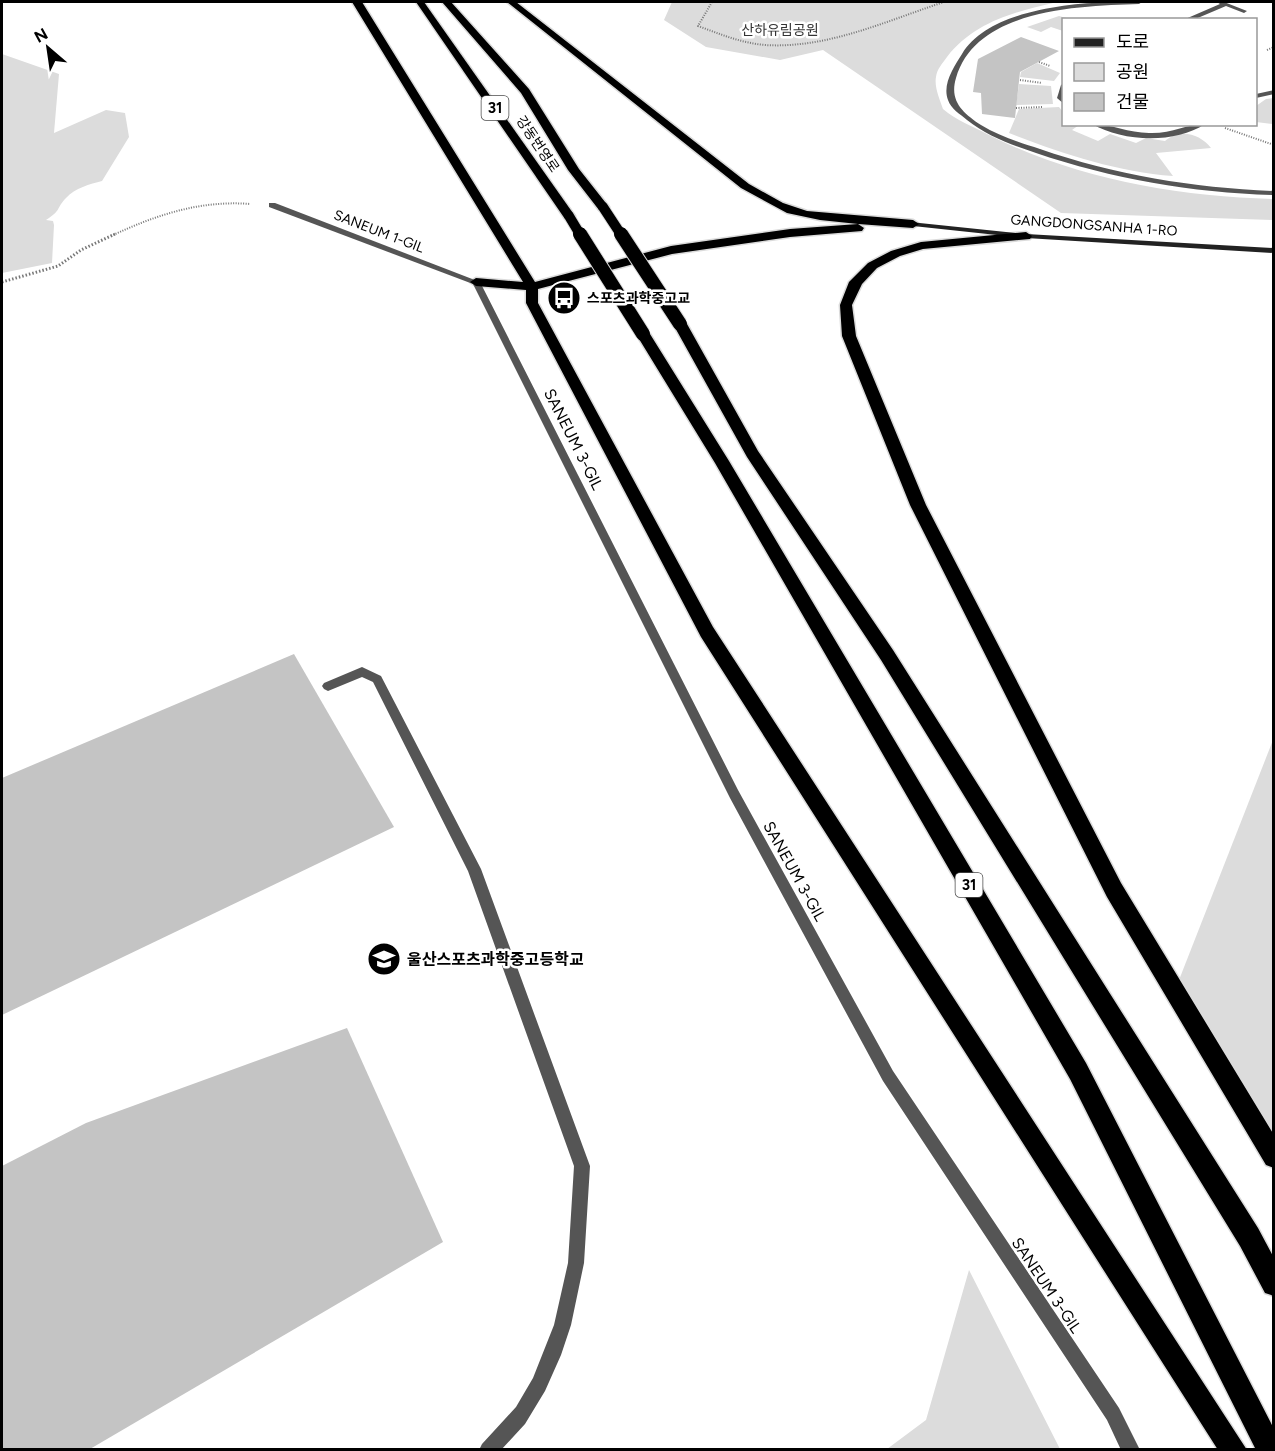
<svg xmlns="http://www.w3.org/2000/svg" width="1275" height="1451" viewBox="0 0 1275 1451" font-family="Figtree,'Noto Sans KR',sans-serif">
<style>
.green{fill:#dcdcdc}
.building{fill:#c4c4c4}
.lines{fill:none;stroke-linecap:round;stroke-linejoin:round}
.highway-casing{stroke:#dbdbdb;stroke-width:3}
.path-far1{stroke:#777;stroke-width:2;stroke-dasharray:1 1.5;stroke-linecap:butt}
.path{stroke:#777;stroke-width:3;stroke-dasharray:1.5 2;stroke-linecap:butt}
.lane{fill:#555;fill-rule:evenodd}
.street{fill:#555;fill-rule:evenodd}
.secondary{fill:#222;fill-rule:evenodd}
.highway{fill:#000;fill-rule:evenodd}
.highway-bridge-far1-casing{stroke:#dbdbdb;stroke-width:12;stroke-linecap:butt}
.highway-bridge-casing{stroke:#dbdbdb;stroke-width:16;stroke-linecap:butt}
.highway-bridge-far1{stroke:#000;stroke-width:10}
.highway-bridge{stroke:#000;stroke-width:14}
.labels{text-anchor:middle;stroke-width:5;stroke-linejoin:round;paint-order:stroke}
.far-park-label{font-size:14px;fill:#333;stroke:#fff}
.far-street-label{font-size:14px;fill:#000;stroke:#fff}
.far-poi-label{font-size:14px;font-weight:bold;fill:#000;stroke:#fff;text-anchor:start}
.shield{fill:#fff;stroke:#4c4c4c;stroke-width:1.5}
.shield-label{font-size:15px;font-weight:bold;fill:#000}
.street-label{font-size:16px;fill:#000;stroke:#fff}
.poi-label{font-size:16px;font-weight:bold;fill:#000;stroke:#fff;text-anchor:start}
</style>
<rect width="100%" height="100%" fill="#fff"/>
<g class="green">
<path d="M 672,2 L 1050,2 L 1053,3 C 1013,12 973,23 947,57 C 942,64 937,69 936,77 C 934,87 940,100 943,109 C 956,120 972,126 987,134 C 1073,178 1177,197 1273,199 L 1273,220 L 1061,213 L 823,50 L 780,60 L 706,47 L 664,20 Z"/>
<polygon points="1059,16 1070,19 1064,20 1063,31 1051,27 1041,32 1027,27"/>
<path d="M 2,54 L 59,74 L 54,133 L 106,110 L 125,113 L 129,137 L 102,181 C 90,184 75,188 66,198 C 56,208 62,210 46,220 L 53,221 L 54,225 L 52,263 L 2,273 Z"/>
<polygon points="1037,63 1060,73 1054,81 1020,77 1021,72"/>
<polygon points="1019,84 1051,86 1053,104 1016,105"/>
<polygon points="1273,98 1273,124 1256,122 1256,106 1266,99"/>
<path d="M 1059,107 L 1063,112 L 1064,124 L 1079,125 L 1072,130 L 1098,141 L 1110,134 L 1136,143 L 1146,138 L 1165,141 C 1180,128 1200,134 1211,148 L 1156,153 L 1173,176 C 1117,172 1060,153 1009,133 L 1019,109 Z"/>
<polygon points="1273,740 1273,1132 1179,980"/>
<polygon points="969,1270 1060,1449 887,1449 926,1420"/>
</g>
<g class="building">
<polygon points="1021,37 1059,51 1020,72 1015,118 982,114 981,93 973,92 978,59"/>
<polygon points="294,654 394,827 2,1015 2,778"/>
<polygon points="347,1028 443,1242 90,1449 2,1449 2,1166 86,1123"/>
</g>
<g class="lines">
<g class="highway-casing">
<g id="highway">
<polygon points="352,2 362,2 535,282 671,246 790,229 858,224 820,220 787,213 741,188 507,2 516,2 749,184 783,203 807,211 913,220 919,224 913,228 858,224 864,228 862,231 790,237 672,254 538,289 538,303 713,627 1247,1450 1218,1450 701,637 526,303 526,290 476,286 470,282 476,278 523,282"/>
<polygon points="416,2 424,2 575,216 573,219 565,219"/>
<polygon points="442,2 451,2 529,89 579,169 609,207 607,210 599,210 568,170 521,93"/>
<polygon points="1026,232 1032,236 1030,239 923,249 900,256 877,268 862,284 852,305 856,336 926,505 1121,883 1274,1135 1274,1168 1266,1165 1107,897 910,505 842,336 840,305 849,282 868,263 891,251 921,242"/>
<polygon points="680,320 687,324 758,451 893,650 1258,1228 1274,1258 1274,1296 1265,1293 1240,1246 881,660 747,457 673,324"/>
<polygon points="643,330 650,334 729,461 1086,1063 1274,1429 1274,1450 1256,1450 1070,1079 715,463 636,334"/>
</g>
</g>
<g class="path-far1">
<path d="M 712,2 L 698,26 C 720,34 741,43 765,45 C 827,49 886,21 944,2"/>
<polyline points="1267,50 1274,47"/>
<polyline points="1039,62 1050,66"/>
<polyline points="1020,80 1042,83"/>
<polyline points="1016,108 1042,107"/>
<polyline points="1225,128 1274,145"/>
<path d="M 111,236 C 156,215 200,200 250,204"/>
</g>
<polyline class="path" points="2,282 58,266 81,250 115,234"/>
<g class="lane">
<polygon points="269,203 275,203 480,282 473,284 269,207"/>
<polygon points="362,667 381,676 481,869 590,1166 584,1263 571,1325 561,1355 545,1391 525,1424 501,1450 479,1450 482,1444 516,1407 533,1378 554,1325 568,1263 574,1166 468,871 373,682 362,677 328,691 324,689 322,686 324,683"/>
</g>
<g class="street">
<path d="M 1107,2 L 1142,2 L 1139,4 C 1081,6 976,8 956,78 C 949,101 963,113 981,125 C 999,136 1021,143 1040,149 C 1115,175 1195,188 1274,191 L 1274,195 C 1194,193 1112,179 1036,153 C 1012,145 987,136 967,120 C 960,114 951,109 948,100 C 942,84 954,67 962,54 C 987,12 1063,4 1107,2 Z"/>
<polygon points="1217,2 1224,2 1247,11 1244,13 1226,6 1193,20 1183,20 1220,4"/>
<polygon points="1064,83 1064,104 1057,98 1061,85"/>
<polygon points="1274,90 1274,94 1256,98 1256,94"/>
<path d="M 1092,124 C 1111,124 1129,133 1149,133 C 1171,134 1187,124 1205,124 C 1175,144 1123,142 1092,124 Z"/>
<polygon points="476,279 480,282 738,790 893,1071 1119,1408 1140,1450 1121,1450 1107,1420 883,1081 730,798 472,282"/>
</g>
<polygon class="secondary" points="910,222 1026,234 1274,248 1274,253 1026,238 913,226 910,226"/>
<use href="#highway" class="highway"/>
<g class="highway-bridge-far1-casing">
<g id="highway-bridge-far1">
<polyline points="603,207 622,236"/>
<polyline points="569,216 581,236"/>
</g>
</g>
<g class="highway-bridge-casing">
<g id="highway-bridge">
<polyline points="580,234 643,334"/>
<polyline points="621,234 680,324"/>
</g>
</g>
<use href="#highway-bridge-far1" class="highway-bridge-far1"/>
<use href="#highway-bridge" class="highway-bridge"/>
</g>
<defs>
<g id="bus-disc" transform="scale(1.725)"><circle r="9.5" fill="#000" stroke="#fff"/><path d="M-5-6H5V4H4V6H2V4H-2V6H-4V4H-5ZM-3.5-4V0h7V-4ZM-3.5 1.2v1.5H-2V1.2ZM2 1.2v1.5H3.5V1.2Z" fill="#fff"/></g>
<g id="school-disc" transform="scale(1.725)"><circle r="9.5" fill="#000" stroke="#fff"/><path d="M0-5L7-2L0 1L-7-2ZM-4 1L0 2.5L4 1V4Q0 6-4 4Z" fill="#fff"/></g>
</defs>
<g fill-rule="evenodd">
<use href="#bus-disc" x="564" y="298"/>
<use href="#school-disc" x="384" y="959"/>
</g>
<g class="labels">
<g class="far-park-label">
<text x="780" y="35">산하유림공원</text>
</g>
<g class="far-street-label">
<text transform="translate(538 144) rotate(56)" y="5">강동번영로</text>
<text transform="translate(1094 225) rotate(4)" y="5">GANGDONGSANHA 1-RO</text>
<text transform="translate(379 231) rotate(21)" y="5">SANEUM 1-GIL</text>
</g>
<g class="far-poi-label">
<text x="587" y="303">스포츠과학중고교</text>
</g>
<g class="shield">
<rect x="481.5" y="96" width="27" height="24" rx="4.5"/>
<rect x="955.5" y="873" width="27" height="24" rx="4.5"/>
</g>
<g class="shield-label">
<text x="495" y="113">31</text>
<text x="969" y="890">31</text>
</g>
<g class="street-label">
<text transform="translate(574 439) rotate(63)" y="6">SANEUM 3-GIL</text>
<text transform="translate(795 871) rotate(61)" y="6">SANEUM 3-GIL</text>
<text transform="translate(1047 1285) rotate(56)" y="6">SANEUM 3-GIL</text>
</g>
<g class="poi-label">
<text x="407" y="965">울산스포츠과학중고등학교</text>
</g>
</g>
<rect width="1275" height="1451" fill="none" stroke="#000000" stroke-width="6"/>
<rect x="1062" y="18" width="195" height="108" fill="#ffffff" stroke="#999999" stroke-width="1.5"/>
<rect x="1074" y="38" width="30" height="9" fill="#222222" stroke="#999999" stroke-width="1.5"/>
<text x="1116" y="48" font-size="18" fill="#000000">도로</text>
<rect x="1074" y="63" width="30" height="18" fill="#dcdcdc" stroke="#999999" stroke-width="1.5"/>
<text x="1116" y="78" font-size="18" fill="#000000">공원</text>
<rect x="1074" y="93" width="30" height="18" fill="#c4c4c4" stroke="#999999" stroke-width="1.5"/>
<text x="1116" y="108" font-size="18" fill="#000000">건물</text>
<g transform="translate(48 48) rotate(331)" stroke="#ffffff" stroke-width="4.5" paint-order="stroke">
<path d="M0-4.5L10 22L0 15L-10 22Z" fill="#000000"/>
<text y="-9" font-size="16" font-weight="bold" text-anchor="middle" fill="#000000">N</text>
</g>
</svg>
